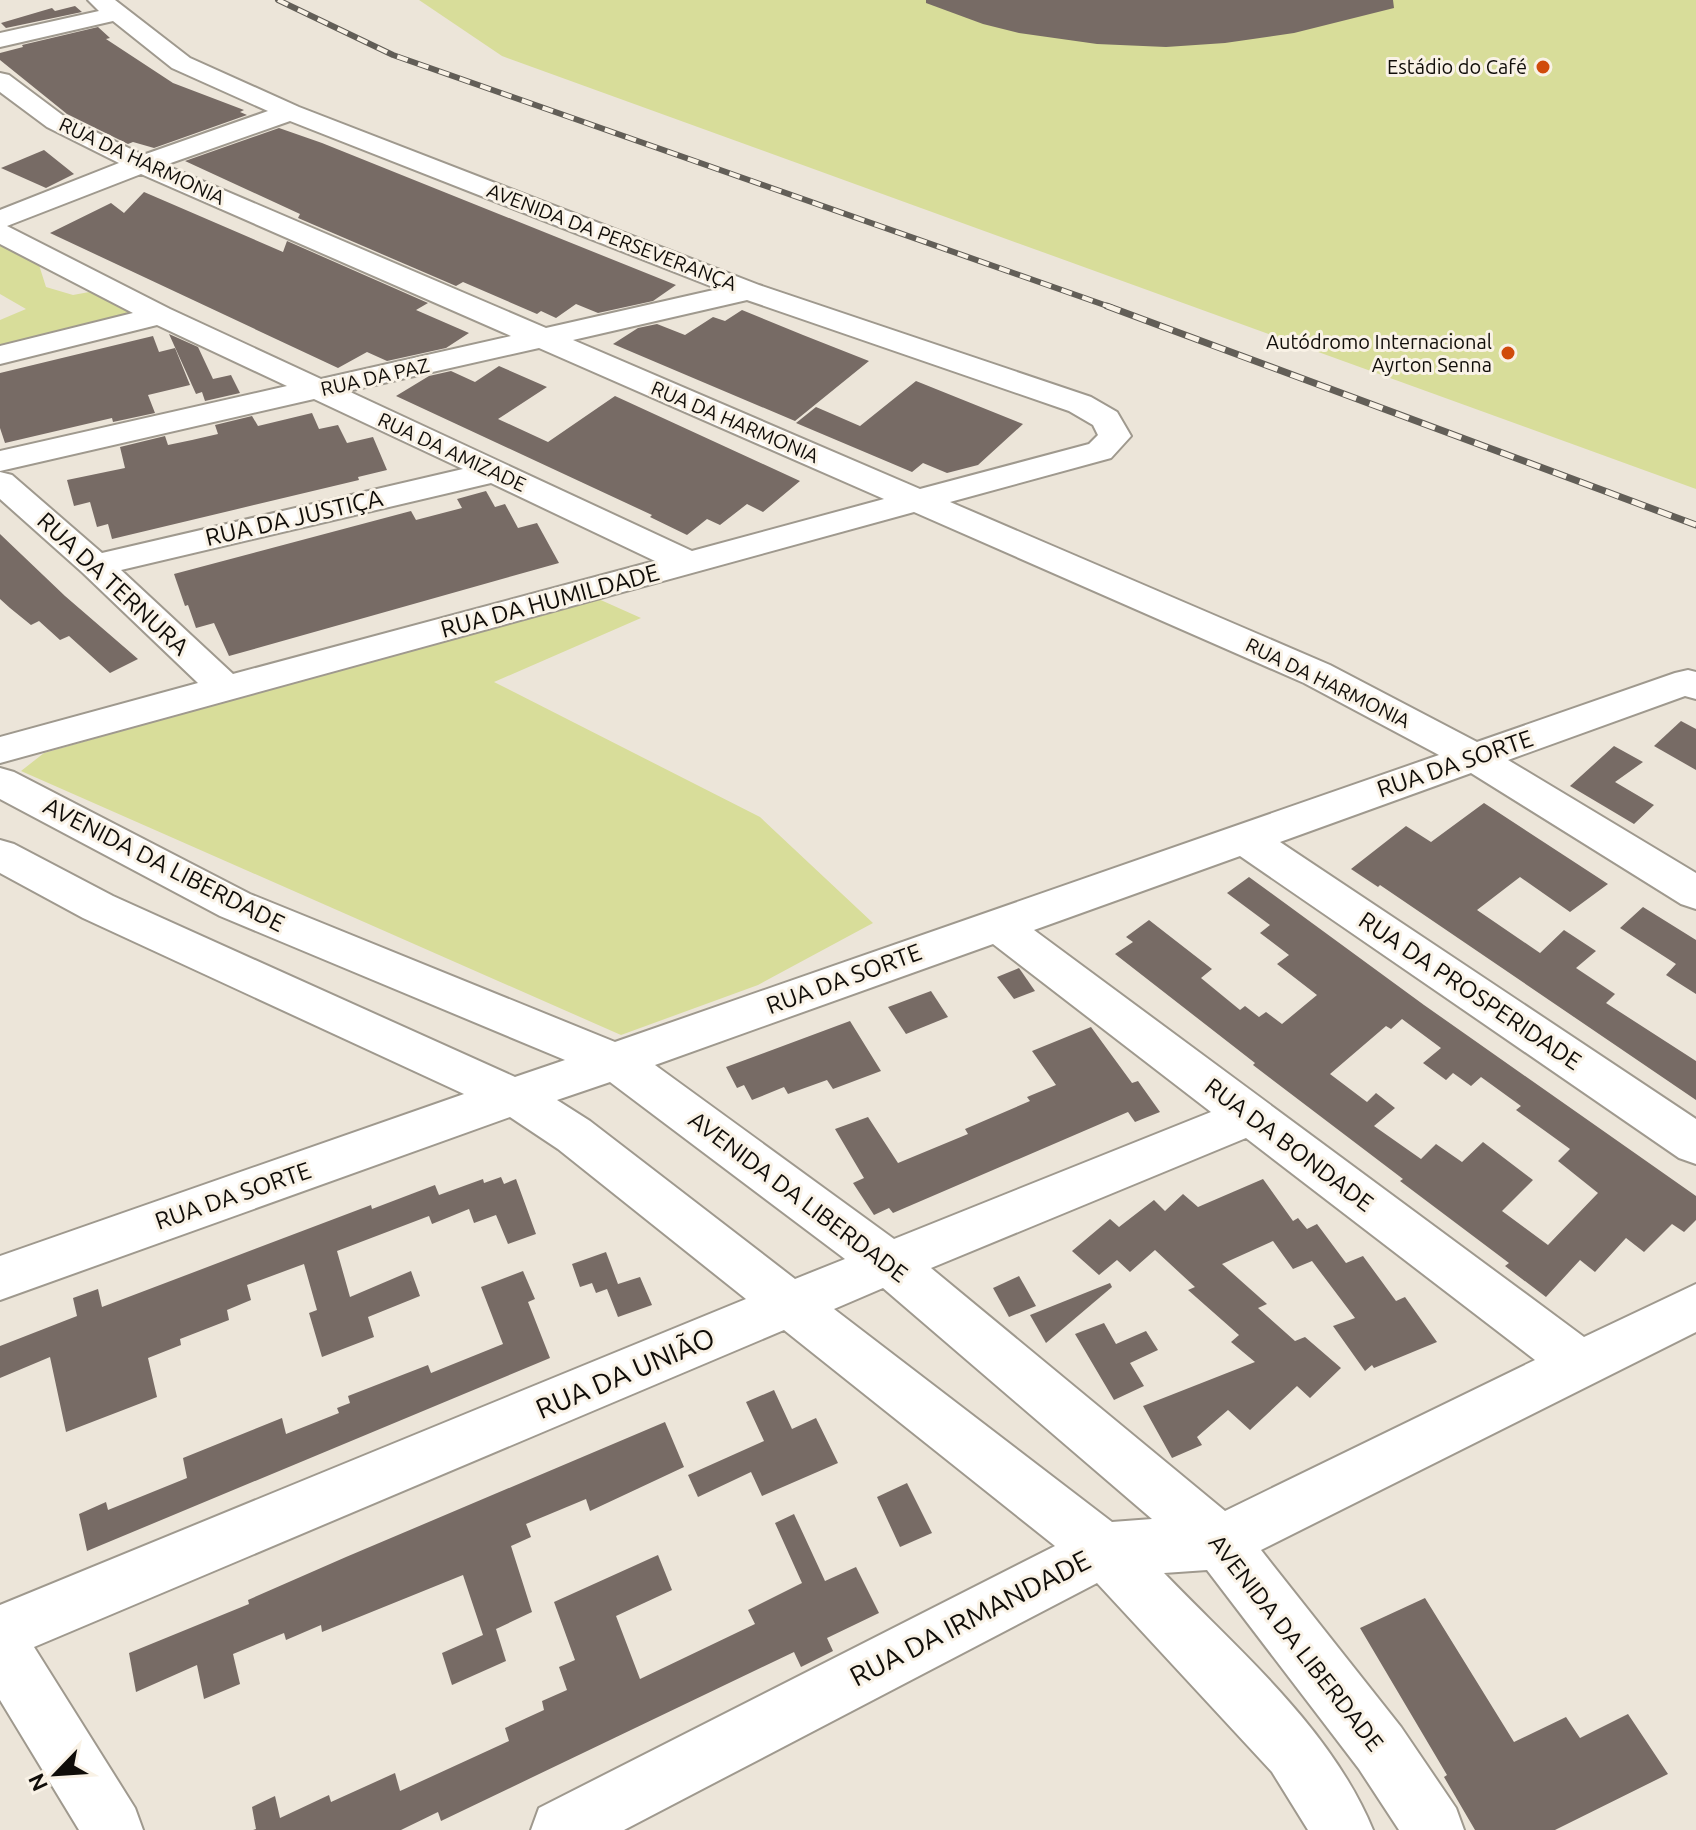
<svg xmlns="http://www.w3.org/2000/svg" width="1696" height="1830" viewBox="0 0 1696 1830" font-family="Ubuntu,sans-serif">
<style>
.green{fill:#d8dd9a}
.building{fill:#776b65;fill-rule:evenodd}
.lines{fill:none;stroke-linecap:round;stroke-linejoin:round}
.minor-casing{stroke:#9f998e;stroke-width:4}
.minor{fill:#fff;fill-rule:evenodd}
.rail-far1-casing{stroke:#625e57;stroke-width:6}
.rail-casing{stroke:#625e57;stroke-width:7}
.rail-far1{stroke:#f9f2e6;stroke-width:4;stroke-dasharray:11;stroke-linecap:butt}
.rail{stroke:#f9f2e6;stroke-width:5;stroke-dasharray:14;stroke-linecap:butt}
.poi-dot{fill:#d04b0b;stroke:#f9f2e6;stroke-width:3}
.labels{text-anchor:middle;stroke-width:6;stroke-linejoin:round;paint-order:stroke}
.far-poi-label{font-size:20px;fill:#100d09;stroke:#f9f2e6;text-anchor:end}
.far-street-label{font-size:20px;fill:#100d09;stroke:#f9f2e6}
.street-label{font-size:24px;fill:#100d09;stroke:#f9f2e6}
.near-street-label{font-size:28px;fill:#100d09;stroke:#f9f2e6}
</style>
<rect width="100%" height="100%" fill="#ece5d9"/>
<g class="green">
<polygon points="419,0 1696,0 1696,489 502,56"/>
<polygon points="0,242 39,265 46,287 73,295 100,290 139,315 0,346 0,320 26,309 0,294"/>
<polygon points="594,597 641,618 494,682 760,817 873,923 758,985 621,1035 21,771 44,753"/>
</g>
<g class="building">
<polygon points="926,0 1393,0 1394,8 1294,33 1225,43 1166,47 1097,44 1019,33 983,24 926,3"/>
<polygon points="75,6 82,12 6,28 1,23 52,8 55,11"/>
<polygon points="98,27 110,38 106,39 173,83 244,110 240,112 247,115 154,148 133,142 128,144 67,114 0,60 0,53 23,47 22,45"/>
<polygon points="279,128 322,143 676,285 653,301 598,313 576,304 556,318 541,311 537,314 463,282 456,286 298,218 300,214 185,161"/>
<polygon points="44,150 74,174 46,188 1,168"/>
<polygon points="144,192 283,252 287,241 428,303 416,310 469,333 446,348 387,361 367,352 338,368 50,233 111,203 124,213"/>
<polygon points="742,310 803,335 869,361 795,421 613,344 638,328 657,324 685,335 713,317 725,321"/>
<polygon points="169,334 198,347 213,379 231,375 240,393 205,401 202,392 196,394"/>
<polygon points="153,336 159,352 175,348 190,385 148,395 155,413 113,422 112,418 5,443 0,428 0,373"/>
<polygon points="499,366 547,387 498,419 548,442 615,396 800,481 763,512 747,504 720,525 707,519 687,535 650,517 652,515 396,396 429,376 451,371 475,382"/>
<polygon points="916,381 1023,424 978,465 947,473 923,463 912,472 796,423 816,407 860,426"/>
<polygon points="312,413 319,429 338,425 347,443 373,437 387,470 358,477 359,480 112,539 108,524 97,527 90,502 74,506 67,480 125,468 120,447 165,436 168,445 192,440 218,434 215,425 252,416 258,426"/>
<polygon points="486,491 495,507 505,504 518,528 537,523 559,563 229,656 214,623 196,628 188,605 185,606 174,574 411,511 416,520 462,508 457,499"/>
<polygon points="0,534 65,596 138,659 110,673 69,636 60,640 39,621 31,625 10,608 0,599"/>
<polygon points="1681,721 1696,729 1696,770 1654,746"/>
<polygon points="1614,746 1643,762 1615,782 1654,805 1634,824 1570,786"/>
<polygon points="1484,803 1608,884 1570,912 1520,877 1477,910 1540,953 1564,930 1596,951 1576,968 1615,994 1606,1003 1696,1061 1696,1100 1380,885 1378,887 1351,869 1406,826 1431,842"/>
<path d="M 1249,877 L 1424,1005 L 1696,1196 L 1696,1220 L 1684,1232 L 1672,1224 L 1644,1252 L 1626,1238 L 1595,1272 L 1580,1260 L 1546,1297 L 1505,1266 L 1509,1263 L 1400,1181 L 1403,1179 L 1253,1065 L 1255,1063 L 1115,954 L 1133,942 L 1126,937 L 1149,920 L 1212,969 L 1201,978 L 1240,1010 L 1245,1006 L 1259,1017 L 1266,1012 L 1282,1024 L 1317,995 L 1277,964 L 1289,955 L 1260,933 L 1270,925 L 1227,893 ZM 1402,1019 L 1441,1048 L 1423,1063 L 1446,1080 L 1453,1073 L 1471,1086 L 1481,1077 L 1521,1106 L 1516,1110 L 1570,1149 L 1558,1161 L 1598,1193 L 1548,1245 L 1502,1211 L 1533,1180 L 1483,1142 L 1462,1162 L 1436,1144 L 1421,1159 L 1374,1126 L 1395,1108 L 1376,1093 L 1367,1102 L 1330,1074 L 1386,1026 L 1391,1029 Z"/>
<polygon points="1643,907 1696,940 1696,994 1666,975 1676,964 1620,928"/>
<polygon points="1019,968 1035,991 1014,999 997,977"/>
<polygon points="931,991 948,1017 906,1034 888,1007"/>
<polygon points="850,1021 881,1071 833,1089 827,1080 788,1094 784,1087 752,1100 744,1085 737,1088 726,1067"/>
<polygon points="1091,1027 1132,1083 1138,1081 1160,1112 1135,1122 1128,1112 893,1213 889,1208 874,1215 853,1183 864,1178 835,1129 868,1117 898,1163 968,1134 965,1129 1030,1101 1027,1097 1056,1085 1032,1051"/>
<polygon points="501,1177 504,1184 516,1179 536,1234 508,1244 496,1215 474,1223 469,1209 432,1224 429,1216 337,1251 350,1297 411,1271 420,1296 368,1317 374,1337 322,1357 309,1313 317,1310 304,1264 247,1285 251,1300 227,1310 229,1320 180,1339 181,1345 148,1358 157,1397 66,1432 50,1357 0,1378 0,1346 77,1316 73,1298 98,1289 102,1307 371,1205 372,1209 435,1185 439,1195 483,1179 484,1183"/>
<polygon points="1263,1179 1293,1221 1298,1218 1307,1229 1317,1224 1346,1263 1363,1256 1396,1301 1405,1297 1437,1342 1374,1368 1372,1365 1365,1371 1333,1326 1355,1318 1312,1261 1293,1269 1273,1241 1222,1264 1267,1304 1258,1308 1295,1341 1305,1337 1341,1368 1310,1398 1297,1386 1250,1430 1228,1410 1197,1437 1202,1445 1172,1458 1143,1406 1255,1362 1231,1342 1239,1335 1188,1290 1195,1287 1155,1250 1130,1272 1117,1260 1099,1275 1072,1251 1110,1219 1119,1227 1154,1200 1165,1211 1183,1194 1198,1207"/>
<polygon points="606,1252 618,1284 640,1277 652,1305 618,1317 607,1289 596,1293 592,1283 580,1287 572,1264"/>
<polygon points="523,1271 535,1299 528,1302 550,1358 87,1551 79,1514 106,1502 108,1510 187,1478 183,1458 282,1418 286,1434 339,1413 337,1408 350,1403 348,1396 428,1365 431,1373 503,1344 481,1287"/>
<polygon points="1019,1276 1036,1306 1009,1317 993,1288"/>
<polygon points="1110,1283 1112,1287 1046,1343 1030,1315"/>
<polygon points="1104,1323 1116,1344 1146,1331 1158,1350 1130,1363 1144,1386 1114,1400 1075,1334"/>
<polygon points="774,1390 792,1429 816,1418 838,1463 762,1496 751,1472 698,1497 688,1475 764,1441 746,1402"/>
<polygon points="665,1422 684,1467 590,1511 586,1499 526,1524 531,1537 511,1546 532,1612 496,1629 506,1661 452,1685 442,1653 483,1635 463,1575 322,1632 321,1625 286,1640 284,1633 233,1654 240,1684 204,1699 197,1665 136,1692 129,1653 249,1604 248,1600 346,1557"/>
<polygon points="907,1483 932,1533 900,1547 877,1497"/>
<polygon points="794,1514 825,1581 856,1567 879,1613 827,1638 833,1651 801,1667 794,1652 441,1821 438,1812 401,1830 253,1830 256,1829 252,1807 275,1796 280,1818 329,1795 331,1802 395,1773 400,1791 509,1741 505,1728 544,1710 542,1701 567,1690 559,1667 575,1660 554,1602 658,1555 672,1590 616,1616 640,1679 755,1624 748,1610 802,1583 775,1523"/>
<polygon points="1425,1598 1514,1742 1566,1717 1580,1738 1628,1714 1668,1774 1555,1830 1475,1830 1444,1777 1447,1775 1360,1628"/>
</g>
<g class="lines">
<g class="minor-casing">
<path id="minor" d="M 88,0 L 115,0 L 190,58 L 299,107 L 759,285 L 1091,397 L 1117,412 L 1131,436 L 1111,458 L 950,502 L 1330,665 L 1477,742 L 1675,673 L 1688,670 L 1696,672 L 1696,699 L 1685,696 L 1508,760 L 1696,873 L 1696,909 L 1681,904 L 1471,773 L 1280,842 L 1696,1119 L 1696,1164 L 1679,1158 L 1240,856 L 1034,930 L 1584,1337 L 1696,1284 L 1696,1332 L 1261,1550 L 1401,1727 L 1456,1808 L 1464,1830 L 1399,1830 L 1359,1769 L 1207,1570 L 1164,1573 C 1239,1651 1331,1728 1373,1830 L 1308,1830 L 1272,1772 L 1097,1583 L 624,1830 L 531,1830 L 539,1808 L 1055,1546 L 784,1330 L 34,1647 L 135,1808 L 143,1830 L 79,1830 L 0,1700 L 0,1605 L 746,1299 L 558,1149 L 510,1117 L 0,1300 L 0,1256 L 464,1094 L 83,918 L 0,873 L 0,840 L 14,844 L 113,896 L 515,1077 L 565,1060 L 220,916 L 0,799 L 0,768 L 14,772 L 250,894 L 615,1042 L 1439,755 L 1304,683 L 914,512 L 0,763 L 0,737 L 198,683 L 83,573 L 0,499 L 0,472 L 12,475 L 102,553 L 463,469 L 314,399 L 0,471 L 0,451 L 287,386 L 157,325 L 0,364 L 0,346 L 133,313 L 0,244 L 0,210 L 119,163 L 47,127 L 0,92 L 0,73 L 9,75 L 65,117 L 143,155 L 268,111 L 172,68 L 113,21 L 0,47 L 0,33 L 99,11 ZM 290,121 L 718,289 L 546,328 L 165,165 ZM 141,174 L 511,336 L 321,379 L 170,309 L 7,226 ZM 747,300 L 1069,411 L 1093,425 L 1098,435 L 1089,444 L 920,489 L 573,340 ZM 539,348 L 884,499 L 692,551 L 348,391 ZM 491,483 L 655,561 L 233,674 L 121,570 ZM 993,944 L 1211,1112 L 894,1239 L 655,1065 ZM 610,1082 L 845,1259 L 795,1279 L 590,1121 L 557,1100 ZM 1246,1138 L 1535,1360 L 1225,1511 L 931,1268 ZM 883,1288 L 1152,1519 L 1112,1522 L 834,1309 Z"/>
</g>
<use href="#minor" class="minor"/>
<g class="rail-far1-casing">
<polyline id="rail-far1" points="278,0 393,55 1113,308"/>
</g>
<g class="rail-casing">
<polyline id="rail" points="1107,306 1696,525"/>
</g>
<use href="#rail-far1" class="rail-far1"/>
<use href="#rail" class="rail"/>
</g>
<g class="poi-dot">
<circle cx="1543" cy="67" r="8"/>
<circle cx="1508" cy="353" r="8"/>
</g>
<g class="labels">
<g class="far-poi-label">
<text x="1527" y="74">Estádio do Café</text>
<text x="1492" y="349">Autódromo Internacional<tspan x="1492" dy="23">Ayrton Senna</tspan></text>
</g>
<g class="far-street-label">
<text transform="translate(142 161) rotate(25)" y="7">RUA DA HARMONIA</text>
<text transform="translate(612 237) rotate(21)" y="7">AVENIDA DA PERSEVERANÇA</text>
<text transform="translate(375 377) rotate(-13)" y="7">RUA DA PAZ</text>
<text transform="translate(735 422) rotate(23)" y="7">RUA DA HARMONIA</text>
<text transform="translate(452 452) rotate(25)" y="7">RUA DA AMIZADE</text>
<text transform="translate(1328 683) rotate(26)" y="7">RUA DA HARMONIA</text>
</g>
<g class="street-label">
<text transform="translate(294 518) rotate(-13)" y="8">RUA DA JUSTIÇA</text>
<text transform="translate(113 584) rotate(43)" y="8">RUA DA TERNURA</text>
<text transform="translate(550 601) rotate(-15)" y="8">RUA DA HUMILDADE</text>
<text transform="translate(1455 764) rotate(-19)" y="8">RUA DA SORTE</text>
<text transform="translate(164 865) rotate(27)" y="8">AVENIDA DA LIBERDADE</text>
<text transform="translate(844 979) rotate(-20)" y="8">RUA DA SORTE</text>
<text transform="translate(1470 991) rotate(34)" y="8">RUA DA PROSPERIDADE</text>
<text transform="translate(1289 1145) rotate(37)" y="8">RUA DA BONDADE</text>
<text transform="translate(233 1196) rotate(-19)" y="8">RUA DA SORTE</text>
<text transform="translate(798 1197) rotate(37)" y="8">AVENIDA DA LIBERDADE</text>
<text transform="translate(1296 1643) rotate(52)" y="8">AVENIDA DA LIBERDADE</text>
</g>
<g class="near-street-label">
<text transform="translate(625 1373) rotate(-23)" y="10">RUA DA UNIÃO</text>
<text transform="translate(970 1618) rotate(-27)" y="10">RUA DA IRMANDADE</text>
</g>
</g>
<g transform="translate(56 1774) rotate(245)" stroke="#f9f2e6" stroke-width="6" paint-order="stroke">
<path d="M0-6L14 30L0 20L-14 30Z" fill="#100d09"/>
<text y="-12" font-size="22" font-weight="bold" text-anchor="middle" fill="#100d09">N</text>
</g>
</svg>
